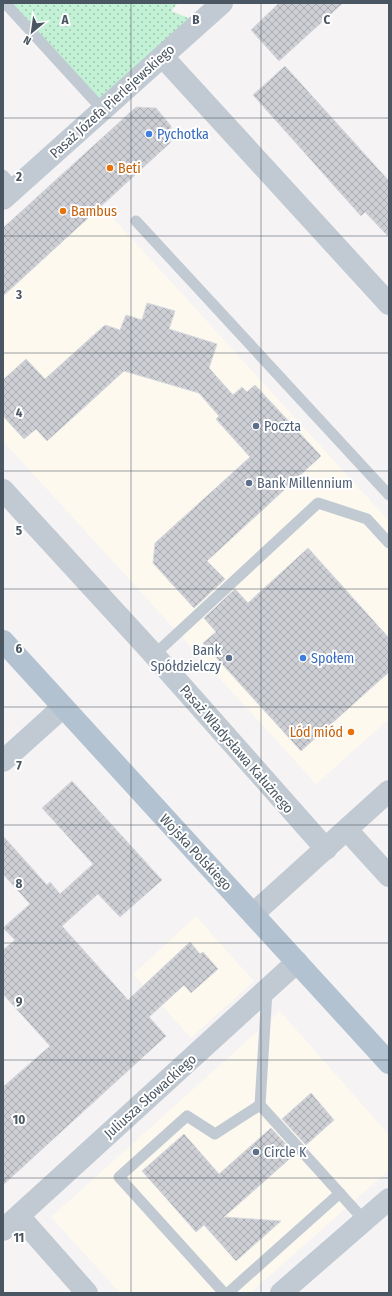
<svg xmlns="http://www.w3.org/2000/svg" width="392" height="1296" viewBox="0 0 392 1296" font-family="'Fira Sans Condensed',sans-serif">
<style>
.commercial{fill:#fdf9ef}
.park{fill:url(#park-dots)}
.building{fill:url(#building-cross-hatch);stroke:#d7d9de}
.lines{fill:none;stroke-linecap:round;stroke-linejoin:round}
.service{stroke:#c1cad2;stroke-width:11}
.minor{stroke:#c1cad2;stroke-width:22}
.primary{stroke:#b3c2d1;stroke-width:22}
.grid{fill:none;stroke:#4a5661;stroke-width:1;stroke-opacity:0.55}
.shop-dot{fill:#3f7fe0;stroke:#fff;stroke-width:1.5}
.food-dot{fill:#e8710a;stroke:#fff;stroke-width:1.5}
.service-dot{fill:#5c6f8a;stroke:#fff;stroke-width:1.5}
.labels{text-anchor:middle;stroke-width:4;stroke-linejoin:round;paint-order:stroke}
.street-label{font-size:14px;fill:#4a5661;stroke:#fff}
.shop-label{font-size:14px;fill:#366cbe;stroke:#fff;text-anchor:start}
.food-label{font-size:14px;fill:#c56008;stroke:#fff;text-anchor:start}
.service-label{font-size:14px;fill:#4e5e75;stroke:#fff;text-anchor:start}
.grid-label{font-size:13px;text-anchor:middle;font-weight:bold;fill:#4a5661;stroke:#fff;stroke-width:4;stroke-linejoin:round;paint-order:stroke}
</style>
<defs>
<pattern id="park-dots" width="8" height="8" patternUnits="userSpaceOnUse"><rect width="8" height="8" fill="#c3f1d5"/><path d="M2 2h.1M6 6h.1" fill="none" stroke="#a0c6b0" stroke-width="1.8" stroke-linecap="round"/></pattern>
<pattern id="building-cross-hatch" width="8" height="8" patternUnits="userSpaceOnUse"><rect width="8" height="8" fill="#cdcfd5"/><path d="M0 0l8 8M0 8l8-8" fill="none" stroke="#a8abb0"/></pattern>
</defs>
<rect width="100%" height="100%" fill="#f5f3f3"/>
<g class="commercial">
<polygon points="136,107 156,108 171,125 170,143 102,206 389,521 389,719 316,784 3,441 3,228"/>
<polygon points="196,916 254,981 191,1038 133,974"/>
<polygon points="280,1011 389,1135 389,1170 250,1293 120,1293 51,1217"/>
</g>
<polygon class="park" points="5,3 178,3 171,11 191,19 98,100"/>
<g class="building">
<polygon points="279,3 343,3 279,61 251,30"/>
<polygon points="285,66 389,181 389,237 365,212 361,216 253,95"/>
<polygon points="136,107 156,108 171,126 170,143 3,296 3,228"/>
<polygon points="147,303 175,311 169,329 217,344 209,368 233,395 242,387 247,392 255,385 321,456 207,561 225,579 194,608 153,563 155,543 250,457 216,419 219,416 199,393 124,371 47,441 36,429 24,439 3,416 3,380 26,359 45,379 105,325 120,330 126,315 142,320"/>
<polygon points="308,548 389,638 389,672 301,751 203,643 216,632 204,618 235,589 248,603"/>
<polygon points="72,781 162,880 120,917 98,894 62,926 128,1000 190,942 200,954 203,952 218,969 191,993 184,985 149,1017 166,1036 3,1185 3,1087 50,1046 3,994 3,950 15,940 3,928 30,904 3,874 3,836 47,885 50,882 60,894 93,864 42,808"/>
<polygon points="311,1093 334,1120 306,1145 282,1119"/>
<polygon points="271,1128 295,1154 224,1217 281,1221 236,1261 204,1225 196,1232 142,1171 184,1134 219,1174"/>
</g>
<g class="lines">
<g class="service">
<polyline points="5,3 102,109"/>
<polyline points="3,175 15,188"/>
<polyline points="136,221 389,495"/>
<polyline points="154,655 318,503 367,519 389,543"/>
<polyline points="267,991 260,1105 364,1220"/>
<polyline points="224,1293 119,1177 187,1116 215,1134 260,1105"/>
<polyline points="228,1293 340,1193"/>
</g>
<g class="minor">
<polyline points="163,57 389,304"/>
<polyline points="3,199 222,3"/>
<polyline points="3,490 148,648 326,849"/>
<polyline points="3,761 63,707"/>
<polyline points="347,830 389,876"/>
<polyline points="253,914 389,791"/>
<polyline points="19,1216 87,1293"/>
<polyline points="3,1230 297,962"/>
<polyline points="281,1293 389,1199"/>
</g>
<polyline class="primary" points="3,641 389,1063"/>
</g>
<path class="grid" d="M 131,3 L 131,1293M 261,3 L 261,1293M 3,118 L 389,118M 3,236 L 389,236M 3,353 L 389,353M 3,471 L 389,471M 3,589 L 389,589M 3,707 L 389,707M 3,825 L 389,825M 3,943 L 389,943M 3,1060 L 389,1060M 3,1178 L 389,1178"/>
<g class="shop-dot">
<circle cx="149" cy="134" r="4"/>
<circle cx="303" cy="658" r="4"/>
</g>
<g class="food-dot">
<circle cx="110" cy="168" r="4"/>
<circle cx="63" cy="211" r="4"/>
<circle cx="351" cy="732" r="4"/>
</g>
<g class="service-dot">
<circle cx="256" cy="426" r="4"/>
<circle cx="249" cy="483" r="4"/>
<circle cx="229" cy="658" r="4"/>
<circle cx="256" cy="1152" r="4"/>
</g>
<g class="labels">
<g class="street-label">
<text transform="translate(112 101) rotate(-42)" y="5">Pasaż Józefa Pierlejewskiego</text>
<text transform="translate(237 749) rotate(49)" y="5">Pasaż Władysława Kałużnego</text>
<text transform="translate(196 852) rotate(47)" y="5">Wojska Polskiego</text>
<text transform="translate(150 1096) rotate(-42)" y="5">Juliusza Słowackiego</text>
</g>
<g class="shop-label">
<text x="157" y="139">Pychotka</text>
<text x="311" y="663">Społem</text>
</g>
<g class="food-label">
<text x="118" y="173">Beti</text>
<text x="71" y="216">Bambus</text>
<text x="343" y="737" text-anchor="end">Lód miód</text>
</g>
<g class="service-label">
<text x="264" y="431">Poczta</text>
<text x="257" y="488">Bank Millennium</text>
<text x="221" y="655" text-anchor="end">Bank<tspan x="221" dy="16">Spółdzielczy</tspan></text>
<text x="264" y="1157">Circle K</text>
</g>
</g>
<g class="grid-label">
<text x="65" y="24">A</text>
<text x="196" y="24">B</text>
<text x="327" y="24">C</text>
<text x="19" y="181">2</text>
<text x="19" y="299">3</text>
<text x="19" y="417">4</text>
<text x="19" y="535">5</text>
<text x="19" y="653">6</text>
<text x="19" y="770">7</text>
<text x="19" y="888">8</text>
<text x="19" y="1006">9</text>
<text x="19" y="1124">10</text>
<text x="19" y="1242">11</text>
</g>
<rect width="392" height="1296" fill="none" stroke="#4a5661" stroke-width="8"/>
<g transform="translate(32 32) rotate(209)" stroke="#ffffff" stroke-width="3" paint-order="stroke">
<path d="M0-3L7 15L0 10L-7 15Z" fill="#4a5661"/>
<text y="-6" font-size="11" font-weight="bold" text-anchor="middle" fill="#4a5661">N</text>
</g>
</svg>
